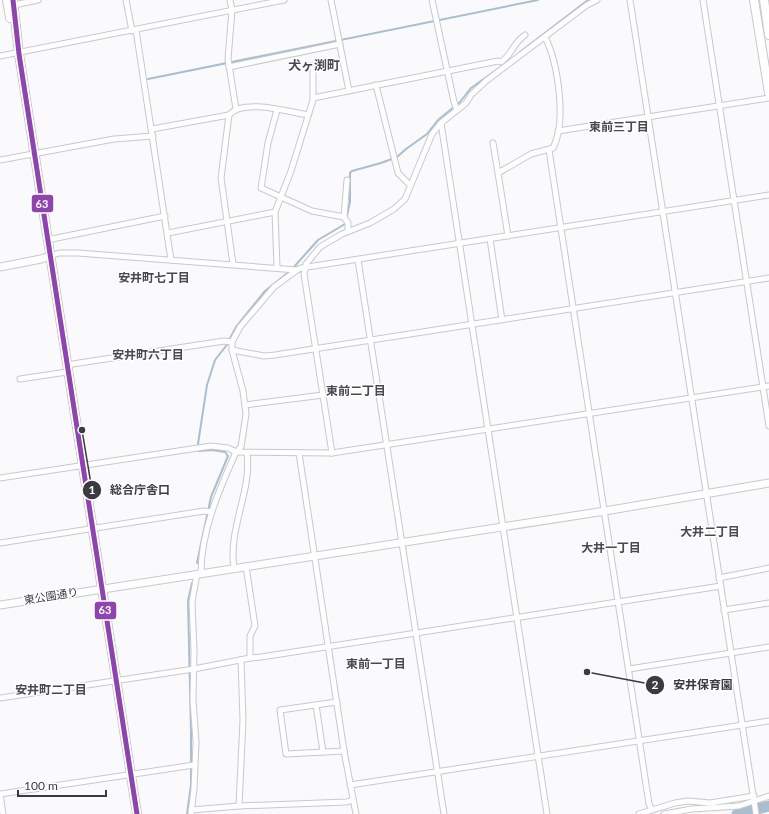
<svg xmlns="http://www.w3.org/2000/svg" width="769" height="814" viewBox="0 0 769 814" font-family="Lato,'Noto Sans JP',sans-serif">
<style>
.lines{fill:none;stroke-linecap:round;stroke-linejoin:round}
.stream{stroke:#abbece;stroke-width:2}
.river{stroke:#abbece;stroke-width:11}
.street-casing{stroke:#c9c8cc;stroke-width:7}
.secondary-casing{stroke:#c9c8cc;stroke-width:9}
.primary-casing{stroke:#c9c8cc;stroke-width:10}
.street{stroke:#fefeff;stroke-width:5}
.secondary{stroke:#fefeff;stroke-width:7}
.primary{stroke:#fefeff;stroke-width:8}
.bus-1-casing{stroke:#fff;stroke-width:8}
.bus-1{stroke:#8e44ad;stroke-width:5}
.labels{text-anchor:middle;stroke-width:3;stroke-linejoin:round;paint-order:stroke}
.street-label{font-size:11px;fill:#3b3b3f;stroke:#fff}
.neighbourhood-label{font-size:12px;font-weight:bold;fill:#494952;stroke:#fff}
.quarter-label{font-size:13px;font-weight:bold;fill:#494952;stroke:#fff}
.leader{fill:none;stroke:#3b3b3f;stroke-width:1.5}
.callout-dot{fill:#3b3b3f;stroke:#fff;stroke-width:1.5}
.mark-label{font-size:12px;text-anchor:middle;font-weight:bold;fill:#fff}
.callout-label{font-size:12px;text-anchor:middle;font-weight:bold;fill:#3b3b3f;stroke:#fff;stroke-width:3;stroke-linejoin:round;paint-order:stroke}
.line-badge{stroke:#fff;stroke-width:1.5}
.badge-label{font-size:11px;text-anchor:middle;font-weight:bold;fill:#fff}
</style>
<rect width="100%" height="100%" fill="#fafafc"/>
<g class="lines">
<g class="stream">
<polyline points="520,52 588,0"/>
<polyline points="148,79 538,0"/>
<polyline points="293,268 318,240 345,224 350,202 350,173 352,171 381,163 397,157 406,149 427,134 438,120 460,102 471,88 509,61"/>
<polyline points="197,563 211,497 228,456 225,452 212,450 199,451 198,444 207,385 215,360 226,346 236,327 265,291 290,271"/>
<polyline points="187,814 191,785 191,732 188,601 192,583"/>
</g>
<polyline class="river" points="737,814 769,806"/>
<g class="street-casing">
<g id="street">
<polyline points="126,0 132,31"/>
<polyline points="230,0 232,10 228,59 236,109"/>
<polyline points="331,0 349,91"/>
<polyline points="432,0 454,102 457,110"/>
<polyline points="630,0 756,814"/>
<polyline points="703,0 769,426"/>
<polyline points="14,5 38,0"/>
<polyline points="136,30 171,260"/>
<polyline points="0,56 284,0"/>
<polyline points="229,67 340,44"/>
<polyline points="376,85 398,173 410,185"/>
<path d="M 313,98 L 498,61 L 501,62 C 512,55 513,43 525,35"/>
<polyline points="277,110 268,143 261,188 312,211 344,217"/>
<polyline points="441,123 547,814"/>
<polyline points="152,129 229,115"/>
<polyline points="558,131 769,98"/>
<polyline points="493,143 498,173"/>
<polyline points="549,150 649,804 652,810"/>
<polyline points="0,160 114,139 153,136"/>
<polyline points="347,180 344,217 348,223 348,231"/>
<polyline points="168,233 275,212"/>
<path d="M 508,236 L 498,173 L 531,154 L 553,148 C 567,122 558,63 545,37"/>
<polyline points="490,239 502,320"/>
<polyline points="47,240 165,216"/>
<polyline points="50,256 59,253 78,253 297,270"/>
<polyline points="358,260 444,814"/>
<path d="M 233,264 L 221,178 L 229,115 C 243,98 289,112 308,115"/>
<polyline points="277,267 275,212 291,171 313,100 313,65"/>
<polyline points="232,350 264,356 275,355 769,278"/>
<polyline points="66,365 224,341 232,342"/>
<polyline points="20,379 67,372"/>
<polyline points="245,405 323,395"/>
<polyline points="299,453 344,751 356,814"/>
<polyline points="332,453 304,274 306,264 320,247 342,234 370,223 394,209 405,199 432,134 441,123 466,103 471,95 486,81 587,5 597,0"/>
<polyline points="0,478 211,446 228,448 236,452 332,453 769,386"/>
<polyline points="0,543 204,511 211,512"/>
<polyline points="246,566 255,626 250,636 250,658"/>
<path d="M 234,568 C 228,527 252,492 247,453"/>
<path d="M 201,573 C 201,531 219,490 236,452 L 241,447 L 246,414 L 243,391 L 232,350 L 232,342 L 240,327 L 274,287 L 297,270 L 301,268 L 769,195"/>
<polyline points="719,578 769,568"/>
<polyline points="724,610 769,603"/>
<polyline points="629,669 769,647"/>
<polyline points="0,698 194,669 250,658 261,657 721,586"/>
<polyline points="337,702 280,710 286,754 344,751"/>
<polyline points="316,705 323,752"/>
<polyline points="350,785 769,721"/>
<polyline points="0,794 194,765"/>
<polyline points="0,794 3,814"/>
<polyline points="239,806 243,720 241,660"/>
<polyline points="191,810 239,806 347,802 353,800"/>
<polyline points="191,814 194,789 196,742 193,700 194,650 192,602 197,574"/>
<polyline points="639,814 675,803 688,801 710,803 754,796"/>
<polyline points="664,814 692,809 739,806 769,796"/>
</g>
</g>
<g class="secondary-casing">
<g id="secondary">
<polyline points="0,267 41,259 50,256"/>
<polyline points="0,605 605,511 769,483"/>
</g>
</g>
<g class="primary-casing">
<g id="primary">
<polyline points="7,0 10,18"/>
<polyline points="13,0 19,54 137,814"/>
<polyline points="754,0 769,93"/>
<polyline points="764,0 769,35"/>
</g>
</g>
<use href="#street" class="street"/>
<use href="#secondary" class="secondary"/>
<use href="#primary" class="primary"/>
<g class="bus-1-casing">
<polyline id="bus-1" points="13,0 19,54 137,814"/>
</g>
<use href="#bus-1" class="bus-1"/>
</g>
<g class="labels">
<g class="street-label">
<text transform="translate(51 596) rotate(-9)" y="4">東公園通り</text>
</g>
<g class="neighbourhood-label">
<text x="619" y="131">東前三丁目</text>
<text x="154" y="282">安井町七丁目</text>
<text x="148" y="359">安井町六丁目</text>
<text x="356" y="395">東前二丁目</text>
<text x="710" y="536">大井二丁目</text>
<text x="611" y="552">大井一丁目</text>
<text x="376" y="668">東前一丁目</text>
<text x="51" y="694">安井町二丁目</text>
</g>
<g class="quarter-label">
<text x="314" y="70">犬ヶ渕町</text>
</g>
</g>
<path class="leader" d="M82 430L92 490M587 672L655 685"/>
<g class="callout-dot">
<circle cx="82" cy="430" r="4"/>
<circle cx="587" cy="672" r="4"/>
<circle cx="92" cy="490" r="10"/>
<circle cx="655" cy="685" r="10"/>
</g>
<g class="mark-label">
<text x="92" y="494">1</text>
<text x="655" y="689">2</text>
</g>
<g class="callout-label">
<text x="140" y="494">総合庁舎口</text>
<text x="703" y="689">安井保育園</text>
</g>
<g class="line-badge">
<rect x="31" y="194" width="23" height="19" rx="4" fill="#8e44ad"/>
<rect x="94" y="601" width="23" height="19" rx="4" fill="#8e44ad"/>
</g>
<g class="badge-label">
<text x="42" y="208">63</text>
<text x="105" y="614">63</text>
</g>
<path d="M18 790v6h88v-6" fill="none" stroke="#3b3b3f" stroke-width="2"/>
<text x="24" y="790" font-size="12" fill="#3b3b3f" stroke="#ffffff" stroke-width="3" paint-order="stroke">100 m</text>
</svg>
